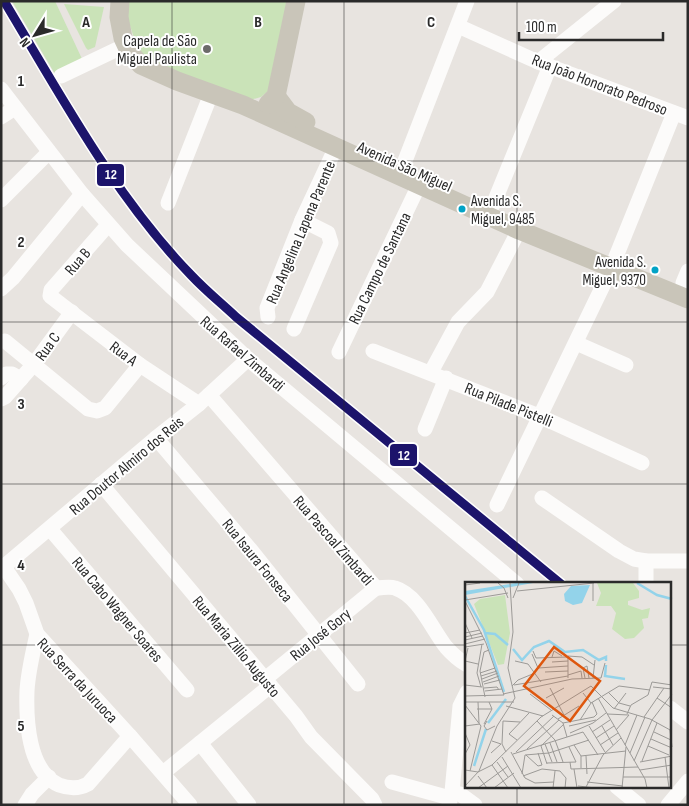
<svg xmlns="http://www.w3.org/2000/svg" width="689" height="806" viewBox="0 0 689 806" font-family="'Sofia Sans Condensed',sans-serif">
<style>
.green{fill:#cae3b8}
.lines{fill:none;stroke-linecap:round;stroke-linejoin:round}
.minor{stroke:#fcfbfa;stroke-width:15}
.major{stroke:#c9c5b9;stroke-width:19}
.rail-1-casing{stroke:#fff;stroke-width:12}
.rail-1{stroke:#1c146b;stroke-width:9}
.grid{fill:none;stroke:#2a2a2a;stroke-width:1;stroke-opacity:0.55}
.poi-dot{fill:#6c6b6a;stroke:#fff;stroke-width:2}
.bus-dot{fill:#02a3c6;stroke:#fff;stroke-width:2}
.labels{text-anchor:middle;stroke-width:4;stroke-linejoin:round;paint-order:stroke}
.bus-label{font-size:15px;fill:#2a2a2a;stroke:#fff;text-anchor:start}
.poi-label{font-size:16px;fill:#2a2a2a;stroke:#fff;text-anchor:end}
.street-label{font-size:16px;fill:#2a2a2a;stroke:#fff}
.inset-river{fill:none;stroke:#93d3ea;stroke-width:2.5}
.inset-road{fill:none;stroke:#9c9a97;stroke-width:1}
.view{fill:#de570e;fill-opacity:0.15;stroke:#de570e;stroke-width:2.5}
.inset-edge{fill:none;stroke:#2a2a2a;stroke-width:2.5}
.grid-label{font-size:16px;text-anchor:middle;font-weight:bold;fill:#2a2a2a;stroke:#fff;stroke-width:4;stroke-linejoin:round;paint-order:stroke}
.line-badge{stroke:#fff;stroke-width:2}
.badge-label{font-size:14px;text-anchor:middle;font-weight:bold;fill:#fff}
</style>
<rect width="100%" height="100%" fill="#e8e4e0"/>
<g class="green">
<polygon points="12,1 55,1 83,61 55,74"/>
<polygon points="129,1 287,1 268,91 261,97 250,100 153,65 141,53 133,35 126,13"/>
<polygon points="64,4 104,7 95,47 88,50 86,48"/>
</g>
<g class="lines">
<g class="minor">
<polyline points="458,26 538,62 688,118"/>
<polyline points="538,62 614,1"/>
<polyline points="61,76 126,45"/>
<polyline points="1,89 82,194 127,245 248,359 517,584"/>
<polyline points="1,117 15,108"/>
<polyline points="403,166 467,1"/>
<polyline points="1,200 49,152"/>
<polyline points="168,203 211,94"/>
<polyline points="493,205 550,66"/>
<polyline points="108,225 51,290 50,296 140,365 199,404"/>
<polyline points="683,283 688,271"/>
<polyline points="1,289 13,278 82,194"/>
<polyline points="268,317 267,308 302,220 336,147"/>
<polyline points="294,329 331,243 328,233 302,220"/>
<polyline points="5,341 88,409 97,411 105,408 140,365"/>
<polyline points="576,343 626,365"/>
<polyline points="373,351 539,416 642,463"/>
<polyline points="339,352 419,185"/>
<polyline points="431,372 458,322 487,292 519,230"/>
<polyline points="1,378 6,374 12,374 21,379"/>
<path d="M 209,395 L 376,588 C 383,588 389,586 395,588 C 418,595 432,629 446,647 C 452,654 459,660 467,665"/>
<polyline points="1,399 5,397 34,364 72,312"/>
<polyline points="425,429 446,378"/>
<polyline points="156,438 250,549 358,684"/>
<polyline points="101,484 296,716 311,737 372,799 375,805"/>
<polyline points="542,498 619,551 634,559 646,561 688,561"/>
<polyline points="497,505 611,269 674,113"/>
<polyline points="50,529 187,690"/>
<polyline points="4,567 19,589 26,603 37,634 130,736 190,805"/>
<polyline points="1,569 156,438 199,404 248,359"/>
<polyline points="646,584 646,561"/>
<path d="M 37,634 C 33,652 28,672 27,691 C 26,720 28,771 59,785 C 70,789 79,789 88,784 L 130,736"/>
<polyline points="265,679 376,588"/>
<polyline points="670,708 688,722"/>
<polyline points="200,743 249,805"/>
<polyline points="163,773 270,686"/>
<polyline points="392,782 450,798"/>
<polyline points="617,787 639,805"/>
<polyline points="452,792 460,794 475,805"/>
<polyline points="25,805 32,794 49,777"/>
<polyline points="449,805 452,792 460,706 467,692"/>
<polyline points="668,805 688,781"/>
</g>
<g class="major">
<polyline points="120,1 119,17 123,38 130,53 141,65 177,81 243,105 519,230 688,299"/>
<polyline points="276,96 288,112 306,122"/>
<polyline points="268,104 276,96 296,1"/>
</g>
<g class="rail-1-casing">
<path id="rail-1" d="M 4,1 C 60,94 115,197 191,275 C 205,290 221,303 236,317 L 561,584"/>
</g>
<use href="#rail-1" class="rail-1"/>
</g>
<path class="grid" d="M 172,1 L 172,805M 344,1 L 344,805M 517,1 L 517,584M 1,161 L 688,161M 1,322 L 688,322M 1,484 L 688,484M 1,645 L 467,645M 670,645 L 688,645M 517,787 L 517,805"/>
<circle class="poi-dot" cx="207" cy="49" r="5"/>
<g class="bus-dot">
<circle cx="462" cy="209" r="4.5"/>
<circle cx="655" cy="270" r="4.5"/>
</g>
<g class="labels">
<g class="bus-label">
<text x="471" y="206">Avenida S.<tspan x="471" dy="18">Miguel, 9485</tspan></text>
<text x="646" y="267" text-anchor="end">Avenida S.<tspan x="646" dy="18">Miguel, 9370</tspan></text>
</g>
<g class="poi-label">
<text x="197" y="46">Capela de São<tspan x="197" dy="18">Miguel Paulista</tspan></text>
</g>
<g class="street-label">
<text transform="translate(600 84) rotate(21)" y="6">Rua João Honorato Pedroso</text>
<text transform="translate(405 166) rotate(24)" y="6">Avenida São Miguel</text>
<text transform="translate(300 232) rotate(-67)" y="6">Rua Angelina Lapena Parente</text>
<text transform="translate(77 261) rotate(-49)" y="6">Rua B</text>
<text transform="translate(379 268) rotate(-64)" y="6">Rua Campo de Santana</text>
<text transform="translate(47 346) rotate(-54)" y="6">Rua C</text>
<text transform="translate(124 353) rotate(37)" y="6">Rua A</text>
<text transform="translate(243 353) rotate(41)" y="6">Rua Rafael Zimbardi</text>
<text transform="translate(509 404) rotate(22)" y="6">Rua Pilade Pistelli</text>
<text transform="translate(126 465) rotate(-40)" y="6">Rua Doutor Almiro dos Reis</text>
<text transform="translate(334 540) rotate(49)" y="6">Rua Pascoal Zimbardi</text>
<text transform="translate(258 560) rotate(51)" y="6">Rua Isaura Fonseca</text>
<text transform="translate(118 609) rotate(50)" y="6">Rua Cabo Wagner Soares</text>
<text transform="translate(320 634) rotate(-39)" y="6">Rua José Gory</text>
<text transform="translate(237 646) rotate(50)" y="6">Rua Maria Zillio Augusto</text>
<text transform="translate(78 680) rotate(47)" y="6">Rua Serra da Juruoca</text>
</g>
</g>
<g transform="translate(465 582)">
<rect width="206" height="206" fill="#e8e4e0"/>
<path d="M 132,1 L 168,1 L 174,9 L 174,16 L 163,19 L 163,23 L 177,28 L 185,26 L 183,36 L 177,37 L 179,46 L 169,56 L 160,57 L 147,47 L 151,31 L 146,24 L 131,24 L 136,11 ZM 40,13 L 45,51 L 39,82 L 33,83 L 9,22 L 15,17 Z" fill="#cae3b8"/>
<path d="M 51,1 L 68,1 L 0,13 L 0,9 ZM 125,3 L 117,21 L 108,23 L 100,19 L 99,12 L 106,4 Z" fill="#93d3ea"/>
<path class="inset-river" d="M 172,1 L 192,13 L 207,17M 0,14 L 19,48 L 39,110M 20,51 L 30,52 L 43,63M 48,67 L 57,78 L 69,65 L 84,59 L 100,70 L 118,68 L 134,78 L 141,75 L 141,79M 141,83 L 140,94 L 160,97M 23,141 L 41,117M 9,184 L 21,147"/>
<path class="inset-road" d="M 33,1 L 39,6 L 43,16M 128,1 L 128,19M 0,3 L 15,1M 52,9 L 129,1M 48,16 L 54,1M 0,18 L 43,11M 0,19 L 21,61 L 39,113 L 0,114M 0,41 L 7,56M 0,51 L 15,48M 0,55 L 17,51M 0,58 L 18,54M 0,62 L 20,57M 0,65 L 19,62M 3,66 L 0,79 L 13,82M 68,69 L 71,76 L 102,75M 67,72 L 73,86 L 103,84M 87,75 L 89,69 L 97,74M 50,79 L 63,82 L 76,100M 87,80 L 103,79M 80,90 L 103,89M 15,91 L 30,86M 103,93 L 116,89 L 117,96M 16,94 L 32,89M 103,96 L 103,74 L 117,75 L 129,83M 120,96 L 118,86 L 122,84 L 124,96M 128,96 L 130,78M 17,97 L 33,91M 18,100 L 34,94M 19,102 L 35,98M 0,103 L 17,105M 49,103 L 103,94M 47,104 L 53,98 L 70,91M 16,105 L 12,91 L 17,62M 188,105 L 207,107M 19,106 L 32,105 L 34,108M 85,106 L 99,133M 20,109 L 37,107M 143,110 L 154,121 L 165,124M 118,111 L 126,121 L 154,104 L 185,108M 38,112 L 107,97 L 136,96 L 140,81M 65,112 L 86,128M 20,115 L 15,89 L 19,70 L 24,68M 81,116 L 99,106M 133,116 L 180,197 L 182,206M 192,116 L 207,126M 0,120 L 49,120M 13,120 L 14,141M 127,120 L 132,132 L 129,135M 0,123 L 16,144 L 5,189M 41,124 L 78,134M 12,127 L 27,127M 149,127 L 161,111M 142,132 L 164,133M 162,132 L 166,123 L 183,113 L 187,100 L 207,103M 87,133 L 98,141 L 102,155M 179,135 L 199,106M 93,137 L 114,124M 115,138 L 126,121M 22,139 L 19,144 L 22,148 L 30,144M 72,139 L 90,158 L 98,180M 98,141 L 129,135M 19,142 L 27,127 L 24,120M 0,144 L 15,142M 104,144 L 131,138M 124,144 L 140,170M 137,144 L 148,163M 151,148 L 164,133M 205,148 L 207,165M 127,150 L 145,138M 189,150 L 206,158M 0,151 L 5,163 L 0,172M 105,151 L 128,141 L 141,131M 131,156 L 149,144M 186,157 L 207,166M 52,158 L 44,152 L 64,131M 85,161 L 92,180M 80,162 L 87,180M 109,163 L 116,174 L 116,186M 135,163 L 153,151M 160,163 L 172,133M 183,164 L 204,173M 62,167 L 94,138M 41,170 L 37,162 L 38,139 L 55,140M 46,170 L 60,196 L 70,201 L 89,200M 51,170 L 89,134M 26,171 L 36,162 L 27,159M 165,171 L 180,135M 48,172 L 118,150 L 133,173M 60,173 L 84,171 L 124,158M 61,173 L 73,184M 116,174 L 161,169M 121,174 L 122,192M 37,175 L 56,206M 200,175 L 204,206M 169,179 L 187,138 L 207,112M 177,179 L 192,141M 32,180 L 43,195M 105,180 L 106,187 L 173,185M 175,180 L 207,174M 82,181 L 111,180 L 104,165M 82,182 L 76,164 L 99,142M 27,183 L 43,206M 73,184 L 77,183 L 73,171M 109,187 L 112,206M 0,188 L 13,190 L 27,183 L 76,135 L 126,104 L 148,126 L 185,137 L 207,149M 175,188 L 207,183M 57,192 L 60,173M 13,194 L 22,206M 58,194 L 77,187 L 95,189 L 101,196 L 100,206M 158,195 L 207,195M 122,200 L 158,204M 0,204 L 14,189 L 32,144 L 50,116 L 43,86 L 48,50 L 45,1M 113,204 L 131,206M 121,205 L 138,173 L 156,156M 13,206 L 43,184M 29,206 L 49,191M 88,206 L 90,189M 157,206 L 161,165"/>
<path class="view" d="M 89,65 L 135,99 L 105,139 L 59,104 Z"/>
<rect width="206" height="206" class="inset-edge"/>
</g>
<g class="grid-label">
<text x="86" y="27">A</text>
<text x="258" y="27">B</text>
<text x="431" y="27">C</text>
<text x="21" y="86">1</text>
<text x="21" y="247">2</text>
<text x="21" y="409">3</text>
<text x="21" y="570">4</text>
<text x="21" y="731">5</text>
</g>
<g class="line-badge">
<rect x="96" y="163" width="29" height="24" rx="5" fill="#1c146b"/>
<rect x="389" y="443" width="29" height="24" rx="5" fill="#1c146b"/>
</g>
<g class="badge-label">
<text x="111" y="179">12</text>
<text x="404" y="460">12</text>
</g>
<rect width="689" height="806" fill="none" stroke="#2a2a2a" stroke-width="5"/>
<g transform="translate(35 35) rotate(233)" stroke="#ffffff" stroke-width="4" paint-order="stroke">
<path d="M0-4L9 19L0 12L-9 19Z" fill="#2a2a2a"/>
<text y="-8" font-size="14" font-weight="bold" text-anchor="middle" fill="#2a2a2a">N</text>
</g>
<path d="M519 32v8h144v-8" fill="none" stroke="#2a2a2a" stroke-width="2.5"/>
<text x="526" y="32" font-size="15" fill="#2a2a2a" stroke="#ffffff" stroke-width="4" paint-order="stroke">100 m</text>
</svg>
